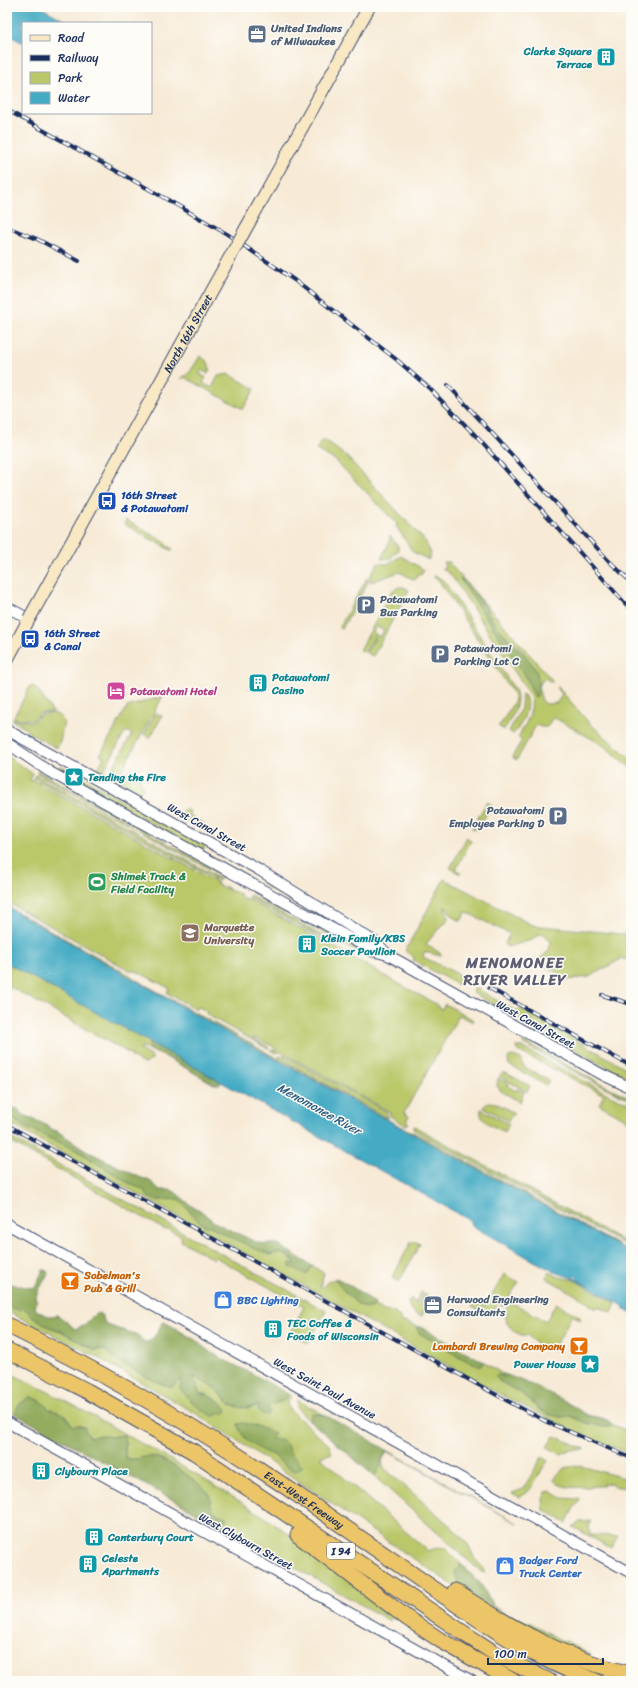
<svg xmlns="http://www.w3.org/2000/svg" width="638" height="1688" viewBox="0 0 638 1688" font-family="Sriracha,sans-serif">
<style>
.green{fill:#bac86a;stroke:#6a7c64;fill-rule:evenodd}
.forest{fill:#93ac5e;stroke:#576e5e}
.water{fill:#44abc4;stroke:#306d91}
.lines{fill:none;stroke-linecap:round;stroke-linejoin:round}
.tertiary-casing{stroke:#3c4b70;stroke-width:12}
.secondary-casing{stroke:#3c4b70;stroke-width:14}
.motorway-casing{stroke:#3c4b70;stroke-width:17}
.tertiary{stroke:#fff;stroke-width:10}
.secondary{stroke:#f8e8c3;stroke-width:12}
.motorway{stroke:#edc569;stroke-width:15}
.rail-casing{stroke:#1b2f5e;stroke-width:4}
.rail{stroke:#fdfcf7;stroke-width:2.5;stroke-dasharray:8;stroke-linecap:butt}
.secondary-bridge-casing{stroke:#3c4b70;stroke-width:14;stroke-linecap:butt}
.secondary-bridge{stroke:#f8e8c3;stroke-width:12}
.labels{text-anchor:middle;stroke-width:3;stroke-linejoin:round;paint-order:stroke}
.shield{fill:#fdfcf7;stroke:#5f6c8c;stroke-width:1}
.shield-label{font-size:10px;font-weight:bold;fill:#1b2f5e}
.service-label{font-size:11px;font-weight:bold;fill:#4e5e75;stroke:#fdfcf7;text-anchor:start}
.culture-label{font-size:11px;font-weight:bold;fill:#0d838f;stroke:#fdfcf7;text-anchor:start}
.street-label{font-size:11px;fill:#1b2f5e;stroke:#fdfcf7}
.transit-label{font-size:11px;font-weight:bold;fill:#164399;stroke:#fdfcf7;text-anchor:start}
.hotel-label{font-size:11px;font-weight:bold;fill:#b23c85;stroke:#fdfcf7;text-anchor:start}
.leisure-label{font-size:11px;font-weight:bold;fill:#27864d;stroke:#fdfcf7;text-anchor:start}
.education-label{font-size:11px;font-weight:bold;fill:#785e54;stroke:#fdfcf7;text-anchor:start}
.food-label{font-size:11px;font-weight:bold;fill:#c56008;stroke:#fdfcf7;text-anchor:start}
.shop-label{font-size:11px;font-weight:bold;fill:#366cbe;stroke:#fdfcf7;text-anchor:start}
.water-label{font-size:12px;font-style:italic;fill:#295a82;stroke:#fdfcf7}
.district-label{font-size:15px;font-weight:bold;letter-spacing:1px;fill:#5f5e73;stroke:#fdfcf7}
</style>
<rect width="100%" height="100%" fill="#fdfcf7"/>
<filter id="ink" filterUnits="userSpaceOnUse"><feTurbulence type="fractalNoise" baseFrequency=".025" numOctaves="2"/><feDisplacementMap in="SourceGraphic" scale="8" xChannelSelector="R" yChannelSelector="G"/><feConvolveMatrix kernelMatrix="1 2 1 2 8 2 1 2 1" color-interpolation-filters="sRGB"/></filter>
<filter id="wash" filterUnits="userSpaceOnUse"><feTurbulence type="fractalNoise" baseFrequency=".012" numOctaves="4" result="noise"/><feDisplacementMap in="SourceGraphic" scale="16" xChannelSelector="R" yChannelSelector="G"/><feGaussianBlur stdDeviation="0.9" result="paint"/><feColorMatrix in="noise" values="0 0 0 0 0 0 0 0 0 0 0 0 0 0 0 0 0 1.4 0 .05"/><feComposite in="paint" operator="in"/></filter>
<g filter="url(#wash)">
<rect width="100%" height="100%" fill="#f7ead6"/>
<g class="green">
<polygon points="200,356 208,362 210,369 208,374 201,370 199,372 202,374 201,376 206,377 203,383 212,388 218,376 229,374 255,389 243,409 184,377 181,379 190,372"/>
<polygon points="322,439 326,441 347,457 426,542 427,546 431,553 429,560 413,552 396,526 397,524 335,460 316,450"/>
<polygon points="126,520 166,543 165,545 173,549 172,551 124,524"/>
<polygon points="390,536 398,546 398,550 391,558 381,559 391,539 389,538"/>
<polygon points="401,556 424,570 422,574 418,575 415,580 399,572 371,582 369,578 378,563 387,564"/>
<path d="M 444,562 L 450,562 L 450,564 L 553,681 L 551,682 L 545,678 L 538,686 L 542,701 L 546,704 L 557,703 L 562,694 L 556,688 L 558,687 L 590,724 L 631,759 L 631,768 L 603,745 L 553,717 L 547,727 L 542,727 L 536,725 L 517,760 L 512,757 L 522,740 L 518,738 C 525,724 535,712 530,695 L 451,575 L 443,569 L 445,566 ZM 460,579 L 485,606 L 487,611 L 496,626 L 523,652 L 537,673 L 535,696 L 525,675 Z"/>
<path d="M 435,575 L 444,581 L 515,690 C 521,705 511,718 504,730 L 498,726 L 500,724 L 501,724 L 515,700 L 513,693 L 437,578 L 434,578 Z"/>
<polygon points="367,578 368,582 342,629 339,628"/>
<polygon points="399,587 404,587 409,590 373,656 366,653 377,635 380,637 384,630 376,627 373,632 376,634 365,652 360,650 392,591"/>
<polygon points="31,685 36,688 53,712 40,713 32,720 13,718"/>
<path d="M 522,694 L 525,696 C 530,709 522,725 513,734 L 509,731 L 521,708 Z"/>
<polygon points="163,696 116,781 108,776 132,734 126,731 102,773 97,770 104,757 100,755 127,707"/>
<path d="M 54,713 L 61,717 L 64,724 C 60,734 63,738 57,748 L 29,733 L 25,728 L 13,721 L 13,719 L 32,722 L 40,715 Z"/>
<polygon points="156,713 162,716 150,738 144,734"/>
<polygon points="7,756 33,774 30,780 32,781 33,780 218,883 216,884 233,892 224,886 241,895 240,897 247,900 248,899 328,944 327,945 330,947 331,945 392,980 391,981 394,981 436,1004 436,1005 442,1009 445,1004 474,1020 473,1022 459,1015 404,1113 409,1116 406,1121 409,1123 405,1125 390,1116 390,1112 281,1052 276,1053 270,1050 271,1049 276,1051 277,1050 272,1046 253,1037 252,1038 268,1047 268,1049 206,1014 207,1012 199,1007 196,1009 167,993 169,988 136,971 131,971 7,902"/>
<polygon points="62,766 205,846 204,849 198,849 57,771 57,769"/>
<path d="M 130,770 C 140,771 140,779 143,787 L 139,794 L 118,782 L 124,773 Z"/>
<polygon points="38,771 223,874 222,876 48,779 37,773"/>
<polygon points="36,775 220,879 219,881 34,778"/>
<polygon points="487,802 492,805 477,830 472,828"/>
<polygon points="184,809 190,812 189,815 203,823 210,831 208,833 178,816"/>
<polygon points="467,837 471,841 456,869 461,872 460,874 450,868"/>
<polygon points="263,878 334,923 333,925 266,887 261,880"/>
<polygon points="444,879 532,925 631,935 631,960 621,959 589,977 566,980 558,973 536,961 548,952 551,942 544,934 538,935 532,940 507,947 504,944 510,934 466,912 461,921 453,917 445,906 445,908 448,918 446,923 441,926 426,944 440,953 441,956 424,952 423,957 458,974 461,979 458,985 413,960 414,957 405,951"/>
<polygon points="253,891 373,958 372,960 251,892"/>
<polygon points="250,895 330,940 329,942 248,897"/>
<polygon points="7,906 130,975 135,979 388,1120 425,1138 631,1252 631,1253 226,1032 7,907"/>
<polygon points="7,963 149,1042 149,1050 143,1047 139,1049 152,1057 152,1060 144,1064 131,1057 132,1055 7,985"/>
<polygon points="474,989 478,989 515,1011 518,1011 520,1008 631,1071 631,1079 597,1062 473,993"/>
<polygon points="523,1041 594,1080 631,1098 631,1100 596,1083 522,1043"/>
<polygon points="516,1046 519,1048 520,1046 610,1095 631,1104 631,1122 599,1104 604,1095 518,1051"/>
<polygon points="283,1055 387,1112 387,1118 278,1057"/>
<polygon points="513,1056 521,1059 524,1067 549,1080 546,1085 509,1065 508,1060 509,1057"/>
<polygon points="502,1073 506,1073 530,1086 527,1092 499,1076"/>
<polygon points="498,1078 509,1084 508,1086 516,1091 517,1089 524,1092 520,1102 501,1091 497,1086"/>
<polygon points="489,1102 496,1103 514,1113 508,1121 483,1107"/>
<path d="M 481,1109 L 509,1124 L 505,1132 C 495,1127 478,1122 481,1109 Z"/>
<path d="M 7,1115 L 27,1128 L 76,1150 L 132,1185 L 143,1189 L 157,1200 L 178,1199 C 188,1208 194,1218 205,1226 L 210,1225 L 228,1236 L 273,1253 L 284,1254 L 296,1263 L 295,1264 L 291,1263 L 309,1272 L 312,1266 L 324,1273 L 320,1287 L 323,1287 L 328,1281 L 335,1279 L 355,1302 L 368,1308 L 375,1306 L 386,1312 L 387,1311 L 395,1312 L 396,1315 L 400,1317 L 401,1321 L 416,1326 L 417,1329 C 431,1338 465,1364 480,1365 L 484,1362 L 501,1373 L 507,1375 L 506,1377 L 497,1374 L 499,1381 L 522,1394 L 541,1411 L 560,1417 L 570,1416 L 586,1423 L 604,1427 L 613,1425 L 631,1432 L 631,1454 L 584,1436 L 505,1397 L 7,1122 Z"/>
<polygon points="414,1126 623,1241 631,1248 418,1132 413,1129"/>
<polygon points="7,1136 326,1311 308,1343 290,1333 304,1307 215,1257 213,1259 181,1241 182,1237 168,1229 165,1230 7,1140"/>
<polygon points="411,1242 416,1242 420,1244 399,1282 392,1278"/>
<polygon points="549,1272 559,1277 574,1280 616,1303 612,1313 597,1306 595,1309 588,1303 588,1302 546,1278"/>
<polygon points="504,1274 519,1282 503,1306 498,1303 490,1316 472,1307 475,1303 480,1306 481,1304 486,1306"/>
<path d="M 421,1292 L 423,1293 L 416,1304 L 418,1305 L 424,1294 L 427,1295 L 424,1302 L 427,1304 L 422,1316 C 413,1316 411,1309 408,1303 L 411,1298 L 415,1303 Z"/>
<path d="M 7,1300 C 10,1305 14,1310 20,1310 L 22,1308 L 27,1310 L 32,1316 L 51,1328 L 61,1331 L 95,1350 C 104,1348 107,1351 112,1357 L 164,1385 L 182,1379 L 180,1388 L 191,1401 L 196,1403 L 206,1413 L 215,1400 L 206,1394 L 200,1394 L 191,1375 L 215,1388 L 230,1404 L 247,1408 L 259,1406 L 268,1408 L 270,1405 L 285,1400 L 288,1394 L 291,1396 L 287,1404 L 290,1410 L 329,1445 L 332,1453 L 320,1457 L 428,1551 L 439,1547 L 445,1548 L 461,1564 L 460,1566 L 484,1601 L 486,1601 L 511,1618 L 529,1622 L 564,1642 L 566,1641 L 591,1655 L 572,1651 L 469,1596 L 276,1466 L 195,1413 L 95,1356 L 7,1311 Z"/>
<path d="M 513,1303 L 546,1321 L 556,1303 L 579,1316 L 581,1320 L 572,1315 L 553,1351 L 552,1349 C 542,1348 533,1343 528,1335 C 518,1337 511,1329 506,1322 L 507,1319 L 505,1318 L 508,1314 L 505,1310 L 509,1305 Z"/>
<path d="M 7,1372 C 49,1391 90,1414 130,1437 C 182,1466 233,1495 282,1529 C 321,1556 357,1587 395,1616 L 390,1621 L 223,1527 L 225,1517 C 209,1512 212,1506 209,1493 C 199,1484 167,1458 154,1457 C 144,1456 135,1462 126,1458 L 125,1455 L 126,1442 L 117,1436 L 109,1437 L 106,1435 L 90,1437 L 85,1430 L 73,1426 L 66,1416 L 49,1409 L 41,1401 L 30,1397 L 15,1414 L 7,1409 Z"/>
<path d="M 297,1400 L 325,1415 L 312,1413 L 309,1420 C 302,1414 295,1409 297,1400 Z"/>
<polygon points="554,1436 585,1449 585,1450 569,1450 561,1454 547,1447"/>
<polygon points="387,1450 517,1523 387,1451 382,1461 384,1468 455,1530 467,1543 475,1559 485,1570 485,1573 480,1571 374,1476"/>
<path d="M 542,1457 L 548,1461 C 538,1472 534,1493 519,1497 L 512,1493 L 523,1489 Z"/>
<path d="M 574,1465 L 581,1466 L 631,1480 L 631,1489 L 613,1486 L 613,1484 L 603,1483 L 603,1486 C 591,1486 559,1492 554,1479 L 563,1469 Z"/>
<polygon points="550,1491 562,1498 579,1499 580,1501 574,1508 566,1523 544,1510 543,1499 546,1492"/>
<polygon points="591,1521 589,1524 590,1535 618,1536 611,1548 573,1527 580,1522"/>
</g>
<g class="forest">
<path d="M 460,579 L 462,579 L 485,606 C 485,610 488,612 490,616 C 497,626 506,637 514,645 C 523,653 533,663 537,674 C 540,681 538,689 537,696 L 535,697 L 525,675 Z"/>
<polygon points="149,1042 221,1082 220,1084 214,1084 166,1057 149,1050"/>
<path d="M 7,1107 L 18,1109 L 24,1115 L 48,1126 L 51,1129 L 57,1131 L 89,1152 L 139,1177 L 150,1181 L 160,1190 L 171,1190 L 175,1192 L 193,1207 L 200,1210 L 214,1222 L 228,1229 L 256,1242 L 264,1244 L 277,1244 L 309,1264 L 312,1266 L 307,1275 L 290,1267 L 290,1263 L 295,1264 L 296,1263 C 290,1255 279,1250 271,1255 L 265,1253 L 228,1236 L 210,1226 L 206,1226 C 194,1219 188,1208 178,1199 L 157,1200 L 148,1197 L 143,1189 L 132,1185 L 76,1150 L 27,1128 L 7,1115 Z"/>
<path d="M 43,1270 L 46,1270 L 48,1273 L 35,1298 L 37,1300 L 35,1309 C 43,1314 48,1318 57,1315 L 66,1321 L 75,1329 C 78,1328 82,1327 84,1325 C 93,1318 100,1303 105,1324 L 118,1329 L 136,1334 L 143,1342 C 154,1343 159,1329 163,1321 L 197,1341 L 206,1349 L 222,1359 L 253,1374 L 288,1394 L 285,1400 L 270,1405 L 268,1408 L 270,1412 L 268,1415 L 262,1414 L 258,1410 L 259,1406 L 240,1408 L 230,1404 L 215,1388 L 192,1376 L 197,1384 L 198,1390 L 200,1394 C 211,1394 219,1402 227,1409 L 226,1412 L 213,1416 C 202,1412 187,1398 180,1388 L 181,1379 L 172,1387 C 155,1383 132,1369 116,1360 C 112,1357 109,1352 104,1350 C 101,1349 99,1349 95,1350 L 61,1331 L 51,1328 L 32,1316 L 27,1310 L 22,1308 L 20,1310 L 11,1308 L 7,1300 L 7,1282 L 14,1285 L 33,1288 L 35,1287 Z"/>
<path d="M 335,1278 C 342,1279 367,1297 374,1302 L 375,1306 C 373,1306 372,1308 370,1308 C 358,1310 339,1286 335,1278 Z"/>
<polygon points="416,1326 423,1328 484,1362 480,1365 473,1364 419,1333"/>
<path d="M 497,1374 L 506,1377 L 507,1375 C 528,1383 547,1391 566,1402 C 573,1406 581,1412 588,1415 C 597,1418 607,1417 613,1425 L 609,1427 L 604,1427 L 586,1423 L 570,1416 L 560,1417 L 546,1414 L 522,1394 L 500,1381 L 495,1376 Z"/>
<path d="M 30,1397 L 41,1401 L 49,1409 L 64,1414 L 73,1426 L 77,1425 L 85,1427 L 85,1431 L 90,1437 L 106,1435 L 109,1437 L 124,1435 C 126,1443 123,1451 126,1458 C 135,1462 144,1455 154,1457 C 170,1460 197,1482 209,1493 C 211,1501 209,1509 217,1514 C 220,1516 224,1516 227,1518 L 224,1522 L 223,1527 L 15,1414 L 18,1405 Z"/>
<path d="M 312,1413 L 325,1415 L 387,1450 C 382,1459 381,1468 374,1476 L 309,1420 Z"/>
<path d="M 243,1423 L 264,1428 L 275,1433 L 271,1438 L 283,1441 L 287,1445 L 290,1453 L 300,1463 L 302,1467 L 297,1471 C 288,1470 279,1461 274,1455 C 262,1453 239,1438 238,1424 Z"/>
<polygon points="461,1564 481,1584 493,1606 486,1601 484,1601 459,1587 455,1572"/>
</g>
<g class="water">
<polygon points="7,7 41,7 69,23 23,23 23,43 7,34"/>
<polygon points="7,907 226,1032 631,1253 631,1313 623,1308 625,1307 583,1283 574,1275 573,1277 588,1287 572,1278 558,1273 534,1261 474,1227 469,1222 472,1223 473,1222 7,963"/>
</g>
</g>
<g filter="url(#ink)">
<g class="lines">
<g class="tertiary-casing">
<g id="tertiary">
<polyline points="7,607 29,619"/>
<polyline points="7,730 259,870 377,943 388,955"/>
<polyline points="7,743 50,772 373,951 388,955 603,1075 631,1088"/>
<polyline points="7,1224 631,1573"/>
<polyline points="7,1422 472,1681"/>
</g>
</g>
<g class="secondary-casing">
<g id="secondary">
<polyline points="355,32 369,7"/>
<polyline points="7,660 29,619"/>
</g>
</g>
<g class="motorway-casing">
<g id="motorway">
<path id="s1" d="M 7,1325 C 112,1377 212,1436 308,1502 C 350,1531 392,1560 434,1589 C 488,1626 534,1659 596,1681"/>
<polyline points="7,1350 87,1391 194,1452 465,1634 499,1656 549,1681"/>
<polyline points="298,1535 407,1618 440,1640 513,1681"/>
<path d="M 455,1591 C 509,1627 566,1660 631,1674"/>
</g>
</g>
<use href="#tertiary" class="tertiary"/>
<use href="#secondary" class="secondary"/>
<use href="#motorway" class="motorway"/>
<g class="rail-casing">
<g id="rail">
<polyline points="7,110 154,192 227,234 294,280 397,360 430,389 475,435 631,610"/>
<polyline points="7,227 37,239 79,261"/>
<polyline points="448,385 608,560 631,582"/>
<polyline points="489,988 631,1066"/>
<polyline points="602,995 631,1004"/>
<polyline points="7,1125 504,1399 547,1422 631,1458"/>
</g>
</g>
<use href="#rail" class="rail"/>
<g class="secondary-bridge-casing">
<g id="secondary-bridge">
<path id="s2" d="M 29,619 L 355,32"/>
</g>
</g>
<use href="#secondary-bridge" class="secondary-bridge"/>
</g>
</g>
<defs>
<g id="office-square" transform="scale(1)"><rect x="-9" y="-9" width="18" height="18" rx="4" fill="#5c6f8a" stroke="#fdfcf7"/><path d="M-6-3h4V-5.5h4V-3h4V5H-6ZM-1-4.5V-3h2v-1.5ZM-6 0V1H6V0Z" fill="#fff"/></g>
<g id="building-square" transform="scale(1)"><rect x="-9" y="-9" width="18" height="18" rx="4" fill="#0f9aa8" stroke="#fdfcf7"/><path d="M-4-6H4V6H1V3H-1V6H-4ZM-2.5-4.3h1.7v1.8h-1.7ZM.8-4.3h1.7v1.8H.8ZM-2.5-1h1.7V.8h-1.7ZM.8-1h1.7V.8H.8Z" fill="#fff"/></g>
<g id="bus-square" transform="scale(1)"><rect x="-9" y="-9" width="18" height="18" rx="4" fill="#1a4fb4" stroke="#fdfcf7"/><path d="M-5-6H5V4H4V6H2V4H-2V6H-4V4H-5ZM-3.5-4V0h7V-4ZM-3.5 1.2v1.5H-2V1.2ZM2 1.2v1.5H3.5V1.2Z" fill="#fff"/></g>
<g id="parking-square" transform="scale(1)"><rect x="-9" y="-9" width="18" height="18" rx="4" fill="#5c6f8a" stroke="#fdfcf7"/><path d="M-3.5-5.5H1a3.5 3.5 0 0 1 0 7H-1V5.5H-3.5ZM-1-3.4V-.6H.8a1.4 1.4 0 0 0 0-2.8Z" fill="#fff"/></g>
<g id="hotel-square" transform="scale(1)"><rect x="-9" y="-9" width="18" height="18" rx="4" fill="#d1479c" stroke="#fdfcf7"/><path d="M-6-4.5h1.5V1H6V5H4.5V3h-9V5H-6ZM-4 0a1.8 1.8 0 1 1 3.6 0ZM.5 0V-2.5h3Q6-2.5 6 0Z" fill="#fff"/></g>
<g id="sight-square" transform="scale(1)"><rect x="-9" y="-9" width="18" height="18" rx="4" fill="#0f9aa8" stroke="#fdfcf7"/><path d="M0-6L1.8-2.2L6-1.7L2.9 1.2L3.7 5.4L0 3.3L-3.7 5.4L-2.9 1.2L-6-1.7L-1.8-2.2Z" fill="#fff"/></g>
<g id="stadium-square" transform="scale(1)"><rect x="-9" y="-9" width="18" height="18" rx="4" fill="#2e9e5b" stroke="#fdfcf7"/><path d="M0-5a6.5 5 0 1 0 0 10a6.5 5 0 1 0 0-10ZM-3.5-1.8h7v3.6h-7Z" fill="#fff"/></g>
<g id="university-square" transform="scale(1)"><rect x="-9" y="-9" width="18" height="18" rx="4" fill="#8d6e63" stroke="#fdfcf7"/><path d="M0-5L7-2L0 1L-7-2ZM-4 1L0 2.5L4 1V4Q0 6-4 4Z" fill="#fff"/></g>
<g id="bar-square" transform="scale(1)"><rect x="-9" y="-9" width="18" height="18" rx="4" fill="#e8710a" stroke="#fdfcf7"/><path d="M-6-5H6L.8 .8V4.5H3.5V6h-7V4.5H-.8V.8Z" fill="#fff"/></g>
<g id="shop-square" transform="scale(1)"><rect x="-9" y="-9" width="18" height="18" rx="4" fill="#3f7fe0" stroke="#fdfcf7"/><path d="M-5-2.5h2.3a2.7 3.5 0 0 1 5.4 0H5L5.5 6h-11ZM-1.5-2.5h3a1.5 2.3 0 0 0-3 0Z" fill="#fff"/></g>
</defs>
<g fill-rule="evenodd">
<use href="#office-square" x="257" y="34"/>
<use href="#building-square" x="606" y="57"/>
<use href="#bus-square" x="107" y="501"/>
<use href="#parking-square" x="366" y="605"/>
<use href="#bus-square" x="30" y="639"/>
<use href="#parking-square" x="440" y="654"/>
<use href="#building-square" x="258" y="683"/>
<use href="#hotel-square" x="116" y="691"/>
<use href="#sight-square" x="74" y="777"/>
<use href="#parking-square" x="558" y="816"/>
<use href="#stadium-square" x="97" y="882"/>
<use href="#university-square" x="190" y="933"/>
<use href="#building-square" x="307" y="944"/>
<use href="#bar-square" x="70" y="1281"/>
<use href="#shop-square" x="223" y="1300"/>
<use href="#office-square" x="433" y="1305"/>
<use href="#building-square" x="273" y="1329"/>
<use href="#bar-square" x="579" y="1346"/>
<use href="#sight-square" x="590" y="1364"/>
<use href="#building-square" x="41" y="1471"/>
<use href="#building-square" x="94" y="1537"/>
<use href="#building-square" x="88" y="1564"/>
<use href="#shop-square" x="505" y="1566"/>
</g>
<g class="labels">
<rect class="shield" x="327" y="1543" width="28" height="16" rx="3"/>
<g class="shield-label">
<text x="341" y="1555">I 94</text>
</g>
<g class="service-label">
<text x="271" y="32">United Indians<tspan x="271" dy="13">of Milwaukee</tspan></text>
<text x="380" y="603">Potawatomi<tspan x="380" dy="13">Bus Parking</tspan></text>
<text x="454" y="652">Potawatomi<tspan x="454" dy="13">Parking Lot C</tspan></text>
<text x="544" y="814" text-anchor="end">Potawatomi<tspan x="544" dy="13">Employee Parking D</tspan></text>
<text x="447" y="1303">Harwood Engineering<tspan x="447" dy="13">Consultants</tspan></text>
</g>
<g class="culture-label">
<text x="592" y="55" text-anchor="end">Clarke Square<tspan x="592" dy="13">Terrace</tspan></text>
<text x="272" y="681">Potawatomi<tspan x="272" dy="13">Casino</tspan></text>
<text x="88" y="781">Tending the Fire</text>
<text x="321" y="942">Klein Family/KBS<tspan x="321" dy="13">Soccer Pavilion</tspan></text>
<text x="287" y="1327">TEC Coffee &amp;<tspan x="287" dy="13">Foods of Wisconsin</tspan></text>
<text x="576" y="1368" text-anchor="end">Power House</text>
<text x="55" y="1475">Clybourn Place</text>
<text x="108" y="1541">Canterbury Court</text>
<text x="102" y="1562">Celeste<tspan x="102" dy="13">Apartments</tspan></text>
</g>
<g class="street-label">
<text dy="4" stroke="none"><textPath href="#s2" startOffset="327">North 16th Street</textPath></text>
<text transform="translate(207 827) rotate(29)" y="4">West Canal Street</text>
<text transform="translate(536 1024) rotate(29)" y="4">West Canal Street</text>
<text transform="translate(325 1388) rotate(29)" y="4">West Saint Paul Avenue</text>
<text dy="4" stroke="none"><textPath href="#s1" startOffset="345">East-West Freeway</textPath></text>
<text transform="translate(246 1541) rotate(29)" y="4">West Clybourn Street</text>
</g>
<g class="transit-label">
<text x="121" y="499">16th Street<tspan x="121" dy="13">&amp; Potawatomi</tspan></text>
<text x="44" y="637">16th Street<tspan x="44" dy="13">&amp; Canal</tspan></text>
</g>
<g class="hotel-label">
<text x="130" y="695">Potawatomi Hotel</text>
</g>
<g class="leisure-label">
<text x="111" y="880">Shimek Track &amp;<tspan x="111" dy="13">Field Facility</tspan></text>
</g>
<g class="education-label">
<text x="204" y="931">Marquette<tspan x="204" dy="13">University</tspan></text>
</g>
<g class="food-label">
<text x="84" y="1279">Sobelman's<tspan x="84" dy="13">Pub &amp; Grill</tspan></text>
<text x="565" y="1350" text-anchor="end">Lombardi Brewing Company</text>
</g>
<g class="shop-label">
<text x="237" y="1304">BBC Lighting</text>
<text x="519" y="1564">Badger Ford<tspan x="519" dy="13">Truck Center</tspan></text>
</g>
<g class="water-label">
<text transform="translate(319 1109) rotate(29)" y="4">Menomonee River</text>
</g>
<g class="district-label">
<text x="515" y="968">MENOMONEE<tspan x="515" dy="17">RIVER VALLEY</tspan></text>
</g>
</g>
<rect width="638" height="1688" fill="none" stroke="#fdfcf7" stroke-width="24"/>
<rect x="22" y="22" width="130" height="92" fill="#fdfcf7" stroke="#a3aaba"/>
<rect x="30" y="35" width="20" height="6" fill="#f8e8c3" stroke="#a3aaba"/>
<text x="58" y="42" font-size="12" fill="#1b2f5e">Road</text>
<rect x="30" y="55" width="20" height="6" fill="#1b2f5e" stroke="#a3aaba"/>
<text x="58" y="62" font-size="12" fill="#1b2f5e">Railway</text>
<rect x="30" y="72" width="20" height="12" fill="#bac86a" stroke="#a3aaba"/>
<text x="58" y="82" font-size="12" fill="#1b2f5e">Park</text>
<rect x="30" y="92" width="20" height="12" fill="#44abc4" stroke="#a3aaba"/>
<text x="58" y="102" font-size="12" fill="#1b2f5e">Water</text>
<path d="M488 1658v6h115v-6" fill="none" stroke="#1b2f5e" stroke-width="2"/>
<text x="494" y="1658" font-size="12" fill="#1b2f5e" stroke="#fdfcf7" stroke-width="3" paint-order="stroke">100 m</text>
</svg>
